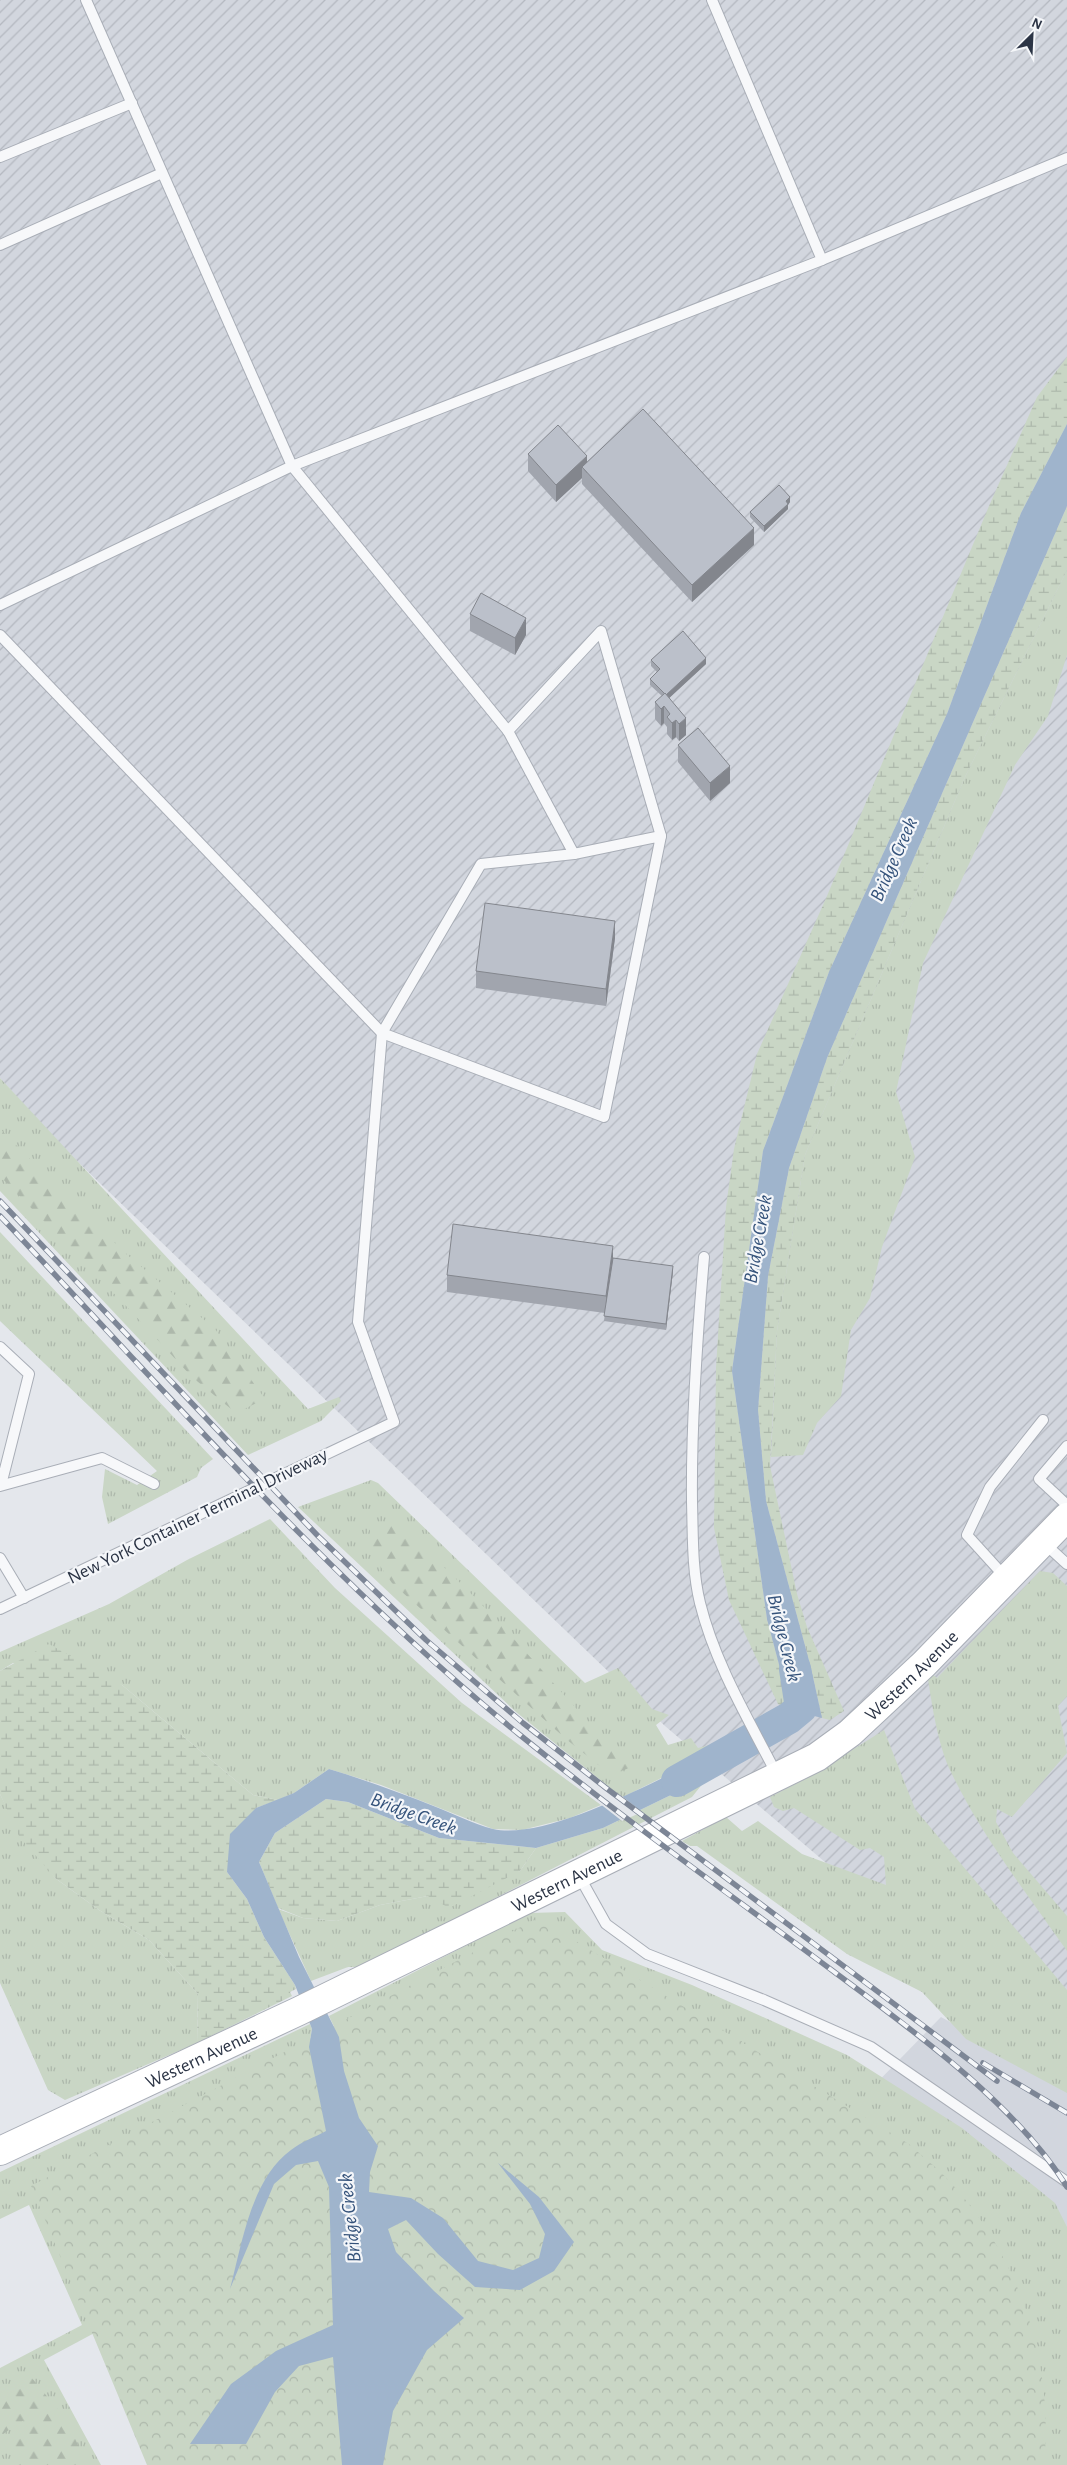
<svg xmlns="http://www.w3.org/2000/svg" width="1067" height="2465" viewBox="0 0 1067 2465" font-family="'Alegreya Sans',sans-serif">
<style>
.built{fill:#d2d6de}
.industrial{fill:url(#industrial-furrows)}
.grass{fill:url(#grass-tufts)}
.forest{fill:url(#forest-firs)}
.wetland{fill:url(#wetland-marsh)}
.park{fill:url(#park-crowns)}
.water{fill:#9fb4cc}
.pier{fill:#e4e7ec}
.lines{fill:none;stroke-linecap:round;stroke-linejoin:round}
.river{stroke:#9fb4cc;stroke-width:32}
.lane-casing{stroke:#a9aeb7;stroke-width:12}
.secondary-casing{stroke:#a9aeb7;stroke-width:30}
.lane{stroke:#f7f8fa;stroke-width:10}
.secondary{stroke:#fff;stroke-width:28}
.rail-casing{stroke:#7d8696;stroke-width:5.5}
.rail{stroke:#f4f6f9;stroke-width:4;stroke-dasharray:11;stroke-linecap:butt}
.wall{fill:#a1a5ae}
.shaded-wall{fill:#83868d}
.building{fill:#bbc0ca;stroke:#83868d}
.labels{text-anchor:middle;stroke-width:4.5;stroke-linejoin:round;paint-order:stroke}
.street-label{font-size:19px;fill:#2b3445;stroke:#f4f6f9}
.water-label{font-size:20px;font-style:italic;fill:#34527a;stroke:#f4f6f9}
</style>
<defs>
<pattern id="industrial-furrows" width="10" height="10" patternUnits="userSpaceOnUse" patternTransform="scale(1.25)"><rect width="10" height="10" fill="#d2d6de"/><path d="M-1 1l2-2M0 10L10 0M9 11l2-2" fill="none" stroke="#b4b8c0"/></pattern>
<pattern id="grass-tufts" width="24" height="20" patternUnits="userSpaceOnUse" patternTransform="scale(1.25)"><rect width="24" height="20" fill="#c9d6c5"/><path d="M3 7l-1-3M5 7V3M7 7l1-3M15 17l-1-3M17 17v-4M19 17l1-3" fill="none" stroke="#adb8ab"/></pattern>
<pattern id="forest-firs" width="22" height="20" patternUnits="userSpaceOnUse" patternTransform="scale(1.25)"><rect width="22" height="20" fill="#c9d6c5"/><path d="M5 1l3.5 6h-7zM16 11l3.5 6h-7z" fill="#adb8ab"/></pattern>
<pattern id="wetland-marsh" width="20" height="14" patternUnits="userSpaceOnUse" patternTransform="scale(1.25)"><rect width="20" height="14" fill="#c9d6c5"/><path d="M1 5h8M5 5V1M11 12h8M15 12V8" fill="none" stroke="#adb8ab"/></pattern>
<pattern id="park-crowns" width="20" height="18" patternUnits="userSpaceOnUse" patternTransform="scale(1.25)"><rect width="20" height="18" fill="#c9d6c5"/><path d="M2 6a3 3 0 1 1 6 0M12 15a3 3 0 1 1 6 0" fill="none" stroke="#adb8ab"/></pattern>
</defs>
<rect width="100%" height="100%" fill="#e4e7ec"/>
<polygon class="built" points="941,2017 1067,2087 1067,2300 938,2139 860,2100"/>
<polygon class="industrial" points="0,0 1067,0 1067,2047 959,1976 665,1726 55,1140 0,1078"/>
<g class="grass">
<polygon points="1067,570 1067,655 1048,716 1015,765 923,963 896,1092 915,1157 882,1247 870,1298 851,1330 841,1396 817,1423 803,1455 771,1457 777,1331 805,1155 965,777"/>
<polygon points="0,1078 308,1409 339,1397 341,1401 321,1421 248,1455 0,1191"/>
<polygon points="0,1232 213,1459 201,1468 197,1477 108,1524 102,1497 105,1469 137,1485 157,1471 0,1321"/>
<polygon points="371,1480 378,1483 585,1683 618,1668 652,1709 669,1715 656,1725 668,1745 691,1738 698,1748 725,1741 722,1748 623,1797 614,1791 516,1712 298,1507"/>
<polygon points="270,1519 335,1588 462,1703 601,1805 570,1818 522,1830 493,1829 381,1785 329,1769 294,1793 278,1800 253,1795 122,1685 13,1663 0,1671 0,1652 109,1604 187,1560"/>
<path d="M 1040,1571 L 1053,1573 L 1067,1586 L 1067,1696 L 1058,1706 L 1067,1753 L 1012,1817 L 997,1809 L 996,1822 L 1013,1853 L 1067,1916 L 1067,1951 C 1026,1892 980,1834 949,1768 C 938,1743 932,1706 928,1679 L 932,1674 L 937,1678 Z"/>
<polygon points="884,1730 915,1809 1067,1990 1067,2093 966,2039 922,1992 847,1954 697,1846 690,1846 682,1841 726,1817 742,1831 758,1821 802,1854 886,1885 884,1857 870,1848 860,1850 794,1808 783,1811 774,1807 770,1797 809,1777"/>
<polygon points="708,1777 692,1797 361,1967 348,1967 311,1981 278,1909 303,1918 337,1921 380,1905 428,1896 520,1871 536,1848 603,1828"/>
<polygon points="0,1794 8,1810 55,1878 99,1910 149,1940 198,1994 197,2043 65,2100 48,2090 0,1983"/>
<polygon points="565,1912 602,1950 692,1985 847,2055 962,2128 1055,2203 1067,2227 1067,2465 944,2465 842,2132 339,2037 329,2016 529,1913"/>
<polygon points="310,2024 312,2029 309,2047 100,2330 44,2360 101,2465 0,2465 0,2368 82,2325 29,2205 0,2219 0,2172"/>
</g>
<g class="forest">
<polygon points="0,1129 125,1253 215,1329 265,1399 236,1413 192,1377 130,1310 0,1176"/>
<path d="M 390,1520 C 480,1592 552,1684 629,1768 L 611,1775 L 566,1739 L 392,1583 L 369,1550 L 370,1530 Z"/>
<polygon points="31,2377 69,2423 86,2465 15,2465 8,2448 24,2420 0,2436 0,2390"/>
</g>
<g class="wetland">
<polygon points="1067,357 1067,424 1021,513 947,714 829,972 763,1151 732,1371 767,1619 791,1710 778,1704 729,1600 714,1528 716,1368 726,1207 734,1149 757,1054 827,896 989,506 1037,397"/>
<polygon points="1067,506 1067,570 965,777 805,1155 777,1331 770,1466 797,1594 807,1627 844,1711 830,1720 822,1718 811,1668 766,1501 758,1410 768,1276 789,1168 827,1058"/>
<polygon points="49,1644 122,1685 253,1795 278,1800 256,1808 227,1872 247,1899 264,1937 295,1985 296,1989 290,1992 292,1996 197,2043 198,1994 149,1940 99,1910 55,1878 19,1836 0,1794 0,1671"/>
<polygon points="326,1799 348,1802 439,1838 536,1848 520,1871 449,1908 428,1896 380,1905 337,1921 303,1918 278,1908 259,1862 275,1833"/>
</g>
<path class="park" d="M 538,1918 L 909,2144 C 923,2157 940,2170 953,2185 C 1021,2261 1054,2364 1044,2465 L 147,2465 L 31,2186 Z"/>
<g class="water">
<polygon points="1067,424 1067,506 827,1058 789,1168 768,1276 758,1410 766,1501 811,1668 822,1718 791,1710 767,1619 732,1371 763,1151 829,972 947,714 1021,513"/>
<path d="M 722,1748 L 708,1777 L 603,1828 L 536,1848 L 439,1838 L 348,1802 L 326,1799 L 275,1833 L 259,1862 L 299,1957 L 339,2037 L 344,2071 L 359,2118 L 378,2146 L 370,2172 L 369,2192 L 411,2198 L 443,2218 L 478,2261 L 513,2270 L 539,2258 L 545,2234 L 530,2204 L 498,2163 L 539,2197 L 574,2242 L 554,2271 L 520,2290 L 475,2287 L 438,2254 L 406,2220 L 388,2229 L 396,2252 L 434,2291 L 464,2318 L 427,2350 L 393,2411 L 383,2465 L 342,2465 L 333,2357 L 299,2366 L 275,2392 L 246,2444 L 190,2444 L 231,2384 L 276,2351 L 333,2325 L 329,2187 L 318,2161 L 296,2165 L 274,2184 L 230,2289 C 242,2244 251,2179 291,2150 C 301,2142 315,2137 326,2131 L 309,2047 L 312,2029 L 295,1985 L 264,1937 L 247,1899 L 227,1872 L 230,1834 L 256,1808 L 294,1793 L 329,1769 C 365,1780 401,1793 436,1807 C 454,1814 474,1824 493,1829 C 548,1842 671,1773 722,1748 Z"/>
</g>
<polygon class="pier" points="620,1796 623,1797 642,1812 622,1821 599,1803"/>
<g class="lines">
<polyline class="river" points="677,1781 789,1718 801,1708 795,1669"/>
<g class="lane-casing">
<g id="lane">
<polyline points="0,157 132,103"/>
<polyline points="0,245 162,173"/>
<polyline points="822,260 1067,158"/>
<polyline points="0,605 292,466 822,260 712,0"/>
<polyline points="0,635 382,1033 604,1117 661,836 574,854"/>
<polyline points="508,731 601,631 661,836"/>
<path d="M 704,1257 C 697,1338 691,1420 692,1502 C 693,1536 692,1570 700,1603 C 715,1664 749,1720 777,1775"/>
<polyline points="0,1347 29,1374 1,1485"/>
<polyline points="1067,1446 1039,1479 1067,1505"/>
<polyline points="0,1486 102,1458 154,1484"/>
<polyline points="1044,1543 1067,1564"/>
<polyline points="0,1558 24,1598"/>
<polyline points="1006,1578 967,1535 990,1487 1043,1420"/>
<polyline points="0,1609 394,1422 358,1322 382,1033 481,864 574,854 508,731 292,466 86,0"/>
<polyline points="578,1874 606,1924 647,1954 764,2000 871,2047 1067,2182"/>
</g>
</g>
<g class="secondary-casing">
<g id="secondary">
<path id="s1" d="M 0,2151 L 299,2011 L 817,1757 L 850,1733 L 924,1664 L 1067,1517"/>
</g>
</g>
<use href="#lane" class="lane"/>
<use href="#secondary" class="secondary"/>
<g class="rail-casing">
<g id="rail">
<polyline points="0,1201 318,1536 426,1640 523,1723 606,1788 997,2081"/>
<path d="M 0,1216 C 168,1394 330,1581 520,1735 C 621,1817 728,1893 833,1971 C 911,2029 1016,2104 1067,2187"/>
<polyline points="983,2063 1067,2113"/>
</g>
</g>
<use href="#rail" class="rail"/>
</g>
<g class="wall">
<polygon points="528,454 587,462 754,545 692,602 582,484 582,478 556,502 528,471"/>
<polygon points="790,502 788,505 788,509 764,532 750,517 750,512"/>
<polygon points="470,614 526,635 515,655 470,631"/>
<polygon points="651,660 706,664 669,698 686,735 679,741 676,737 672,740 667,734 667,727 664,723 661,726 655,719 655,702 662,696 650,685 650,679 657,672 651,666"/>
<polygon points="678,745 730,783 710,801 678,762"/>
<polygon points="615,938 606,1006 476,988 476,971"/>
<polygon points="613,1258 673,1271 666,1330 604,1321 605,1313 447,1292 447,1275"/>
</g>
<g class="shaded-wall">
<polygon points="587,456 587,473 582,467 582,478 556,502 556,485"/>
<polygon points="790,497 790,502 788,505 788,509 764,532 764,526"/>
<polygon points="754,528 754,545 692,602 692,585"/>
<polygon points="526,618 526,635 515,655 515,638"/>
<polygon points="706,658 706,664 666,701 666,695"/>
<polygon points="664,706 664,723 661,726 661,709"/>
<polygon points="686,718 686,735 679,741 679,724"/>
<polygon points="676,720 676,737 672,740 672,723"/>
<polygon points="730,766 730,783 710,801 710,783"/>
<polygon points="615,921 615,938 606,1006 606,989"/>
<polygon points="613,1246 613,1263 606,1313 606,1296"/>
<polygon points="673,1266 673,1271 666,1330 666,1324"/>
</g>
<g class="building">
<polygon points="643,409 754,528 692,585 582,467"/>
<polygon points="558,425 587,456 556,485 528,454"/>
<polygon points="779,485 790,497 786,501 788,504 764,526 750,512"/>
<polygon points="481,593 526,618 515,638 470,614"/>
<polygon points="683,631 706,658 666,695 665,693 665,694 650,679 660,669 651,660"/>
<polygon points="665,693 686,718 679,724 676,720 672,723 667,717 670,714 664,706 661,709 655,702"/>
<polygon points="698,728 730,766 710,783 678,745"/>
<polygon points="485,903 615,921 606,989 476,971"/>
<polygon points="453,1224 613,1246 606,1296 447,1275"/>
<polygon points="613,1258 673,1266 666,1324 604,1316"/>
</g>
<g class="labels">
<g class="street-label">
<text transform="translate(197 1515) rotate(-26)" y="7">New York Container Terminal Driveway</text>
<text dy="7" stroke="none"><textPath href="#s1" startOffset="1032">Western Avenue</textPath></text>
<text dy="7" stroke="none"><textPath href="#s1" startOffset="628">Western Avenue</textPath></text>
<text dy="7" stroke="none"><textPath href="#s1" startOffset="222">Western Avenue</textPath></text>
</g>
<g class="water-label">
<text transform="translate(893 859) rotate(-66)" y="7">Bridge Creek</text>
<text transform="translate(757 1239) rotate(-80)" y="7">Bridge Creek</text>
<text transform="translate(785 1638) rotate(76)" y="7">Bridge Creek</text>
<text transform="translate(414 1813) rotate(20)" y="7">Bridge Creek</text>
<text transform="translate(349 2218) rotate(-96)" y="7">Bridge Creek</text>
</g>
</g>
<g transform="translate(1032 35) rotate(24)" stroke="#f4f6f9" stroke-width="4" paint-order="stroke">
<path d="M0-4L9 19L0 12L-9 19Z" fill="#2b3445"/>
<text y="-8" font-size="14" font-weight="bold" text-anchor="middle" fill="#2b3445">N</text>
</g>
</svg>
